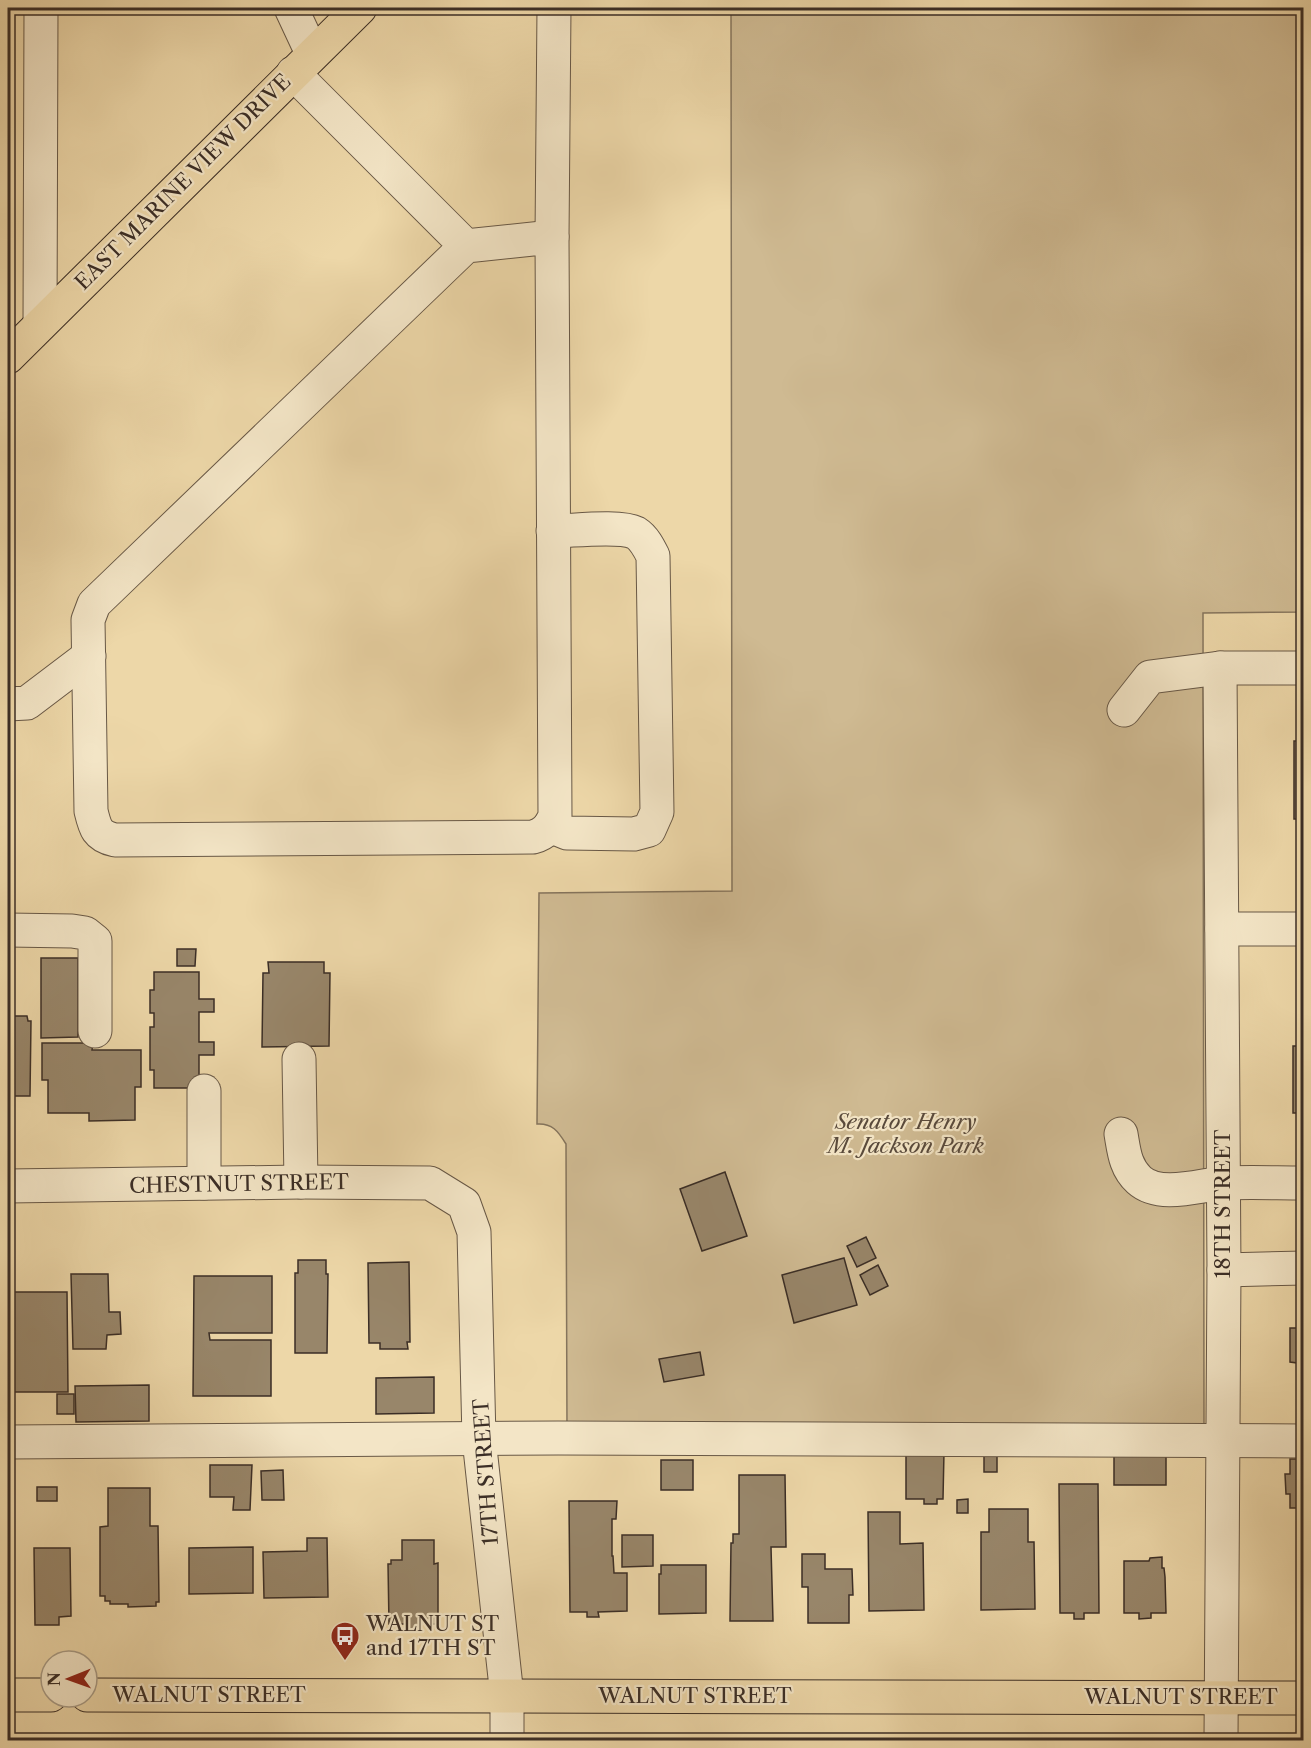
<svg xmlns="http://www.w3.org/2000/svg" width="1311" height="1748" viewBox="0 0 1311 1748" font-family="'Libre Caslon Text',serif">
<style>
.green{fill:#cfba92;stroke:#85745c;stroke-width:1.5}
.building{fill:#98866a;stroke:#3b2e26;stroke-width:1.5}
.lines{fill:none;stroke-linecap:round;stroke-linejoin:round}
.minor-casing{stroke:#685846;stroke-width:35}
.major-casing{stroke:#3b2e26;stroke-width:35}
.minor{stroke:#f3e5c6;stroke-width:33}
.major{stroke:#edd7a8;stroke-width:33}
.labels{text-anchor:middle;stroke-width:4.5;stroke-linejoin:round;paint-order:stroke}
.street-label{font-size:21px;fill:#3b2e26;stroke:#f3e5c6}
.park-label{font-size:21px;font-style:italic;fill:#594a3c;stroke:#f3e5c6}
.poi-label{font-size:21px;fill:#3b2e26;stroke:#f3e5c6;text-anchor:start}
</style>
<rect width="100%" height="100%" fill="#edd7a8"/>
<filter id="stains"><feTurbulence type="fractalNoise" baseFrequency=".00333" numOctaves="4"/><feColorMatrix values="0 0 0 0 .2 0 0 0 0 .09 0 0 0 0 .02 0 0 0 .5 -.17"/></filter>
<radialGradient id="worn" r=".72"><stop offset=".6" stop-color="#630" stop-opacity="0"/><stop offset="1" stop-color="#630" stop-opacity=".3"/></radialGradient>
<path class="green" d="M 731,8 L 1303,8 L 1303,612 L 1203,613 L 1204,1432 L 567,1432 L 566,1144 C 558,1131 552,1123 537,1124 L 539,893 L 732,891 Z"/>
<g class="building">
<rect x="1294" y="741" width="10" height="78"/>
<polygon points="177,949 196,949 195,966 177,966"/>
<polygon points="41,958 78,958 78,1037 41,1038"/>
<polygon points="268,962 324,962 324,973 330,973 329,1046 262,1047 263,973 269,973"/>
<polygon points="154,972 199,972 199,999 214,999 214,1012 199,1012 199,1042 214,1042 214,1055 199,1055 199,1088 154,1088 154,1070 150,1070 150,1027 154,1027 154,1013 150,1013 150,990 154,990"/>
<polygon points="8,1016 27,1016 28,1021 31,1021 30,1096 8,1096"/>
<polygon points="42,1043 93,1043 92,1050 141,1050 141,1087 135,1087 135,1120 89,1121 89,1113 48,1113 48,1080 42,1080"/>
<rect x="1293" y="1046" width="11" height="67"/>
<polygon points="725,1172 747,1236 702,1251 680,1189"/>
<polygon points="866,1237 876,1258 857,1267 847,1246"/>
<polygon points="844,1258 857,1305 794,1323 782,1275"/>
<polygon points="298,1260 326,1260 326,1274 328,1274 327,1353 295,1353 295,1273 298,1273"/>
<polygon points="409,1262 410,1342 407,1342 408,1349 380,1349 380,1343 369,1343 368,1263"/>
<polygon points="878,1265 888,1286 870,1295 860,1275"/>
<polygon points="71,1274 108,1274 109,1312 120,1312 121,1334 107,1335 106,1349 73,1349"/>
<polygon points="194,1276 272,1276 272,1333 209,1333 210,1340 271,1340 271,1396 193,1396"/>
<polygon points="8,1292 67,1292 68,1392 8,1392"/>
<polygon points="1297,1316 1304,1316 1304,1394 1297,1395 1297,1363 1290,1362 1290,1328 1297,1328"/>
<polygon points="700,1352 704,1375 664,1382 659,1359"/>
<polygon points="434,1377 434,1413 376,1414 376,1378"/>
<polygon points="149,1385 149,1421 76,1422 75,1386"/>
<rect x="57" y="1394" width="17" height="20"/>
<polygon points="906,1452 944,1452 943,1499 937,1499 937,1504 924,1504 924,1499 906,1499"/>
<rect x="984" y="1454" width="13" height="18"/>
<rect x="1114" y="1454" width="52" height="31"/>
<polygon points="1290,1459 1304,1459 1304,1508 1290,1508 1290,1494 1286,1494 1285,1474 1290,1474"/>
<rect x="661" y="1460" width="32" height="30"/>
<polygon points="210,1465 252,1465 250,1510 233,1510 234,1497 210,1497"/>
<polygon points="283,1470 284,1500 262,1500 261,1471"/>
<polygon points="739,1475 785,1475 786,1547 771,1547 773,1621 730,1621 731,1543 733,1543 733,1534 739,1534"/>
<polygon points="1059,1484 1098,1484 1099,1613 1084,1613 1084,1619 1074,1619 1074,1613 1060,1613"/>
<rect x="37" y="1487" width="20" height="14"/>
<polygon points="108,1488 150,1488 150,1526 158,1526 159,1602 156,1602 156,1606 128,1607 128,1604 110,1604 110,1601 105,1601 105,1596 100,1596 100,1527 108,1526"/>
<polygon points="968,1499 968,1513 957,1513 957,1500"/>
<polygon points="569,1501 617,1501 616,1519 612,1519 612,1556 613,1556 614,1573 627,1573 627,1611 598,1612 599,1617 587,1617 587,1612 570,1612"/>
<polygon points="989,1509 1028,1509 1028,1542 1034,1542 1035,1609 981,1610 981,1532 989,1532"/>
<polygon points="868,1512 900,1512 900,1544 923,1543 924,1610 869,1611"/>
<polygon points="622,1535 653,1535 653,1566 622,1567"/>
<polygon points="307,1538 327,1538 328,1597 264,1598 263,1552 307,1551"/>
<polygon points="402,1540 434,1540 434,1564 438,1563 438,1624 420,1624 421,1631 406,1631 406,1624 389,1624 388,1564 391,1564 391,1560 402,1560"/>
<polygon points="253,1547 253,1593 189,1594 189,1548"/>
<polygon points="34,1548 70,1548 71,1616 59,1617 59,1625 35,1625"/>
<polygon points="802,1554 825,1554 825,1569 852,1569 853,1595 849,1595 849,1623 808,1623 808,1587 802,1587"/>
<rect x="8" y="1555" width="2" height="63"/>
<polygon points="1162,1557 1162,1568 1164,1568 1165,1577 1166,1613 1151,1613 1151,1618 1139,1619 1139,1613 1124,1613 1124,1561 1149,1561 1150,1558"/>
<polygon points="661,1565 706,1565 706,1613 659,1614 659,1574 661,1574"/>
</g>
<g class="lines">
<g class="minor-casing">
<g id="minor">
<polyline points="291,8 312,53"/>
<path d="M 293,73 L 466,246 L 552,237 L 555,816 C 550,827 545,834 533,837 L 115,840 C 97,836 95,828 91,811 L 88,620 L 94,604 L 466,246"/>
<polyline points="552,237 554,8"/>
<polyline points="40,324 41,8"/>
<polyline points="1220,668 1224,1270 1221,1740"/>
<polyline points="8,704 27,703 89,656"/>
<polyline points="1124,710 1150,677 1220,668 1304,668"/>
<path d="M 550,826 L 567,833 L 634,834 L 649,830 L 657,812 L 653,556 C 649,548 644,538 636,533 C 620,525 572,531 553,531"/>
<polyline points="1222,929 1304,929"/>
<polyline points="8,930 72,931 85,933 95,941 95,1031"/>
<polyline points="299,1059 301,1182"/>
<polyline points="204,1091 204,1183"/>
<path d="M 1121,1134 C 1124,1151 1125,1167 1139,1180 C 1160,1199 1200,1185 1224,1183 C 1251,1182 1277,1183 1304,1183"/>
<polyline points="8,1186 301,1182 430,1183 464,1204 474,1232 479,1439 507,1696 507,1740"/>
<polyline points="1224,1270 1304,1268"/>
<polyline points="8,1442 558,1438 1304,1441"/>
</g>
</g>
<g class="major-casing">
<g id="major">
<polyline points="8,357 360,8"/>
<polyline points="8,1695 51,1695"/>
<polyline points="87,1695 1304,1698"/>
</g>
</g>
<use href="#minor" class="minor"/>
<use href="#major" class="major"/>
</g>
<defs>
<g id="bus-pin" transform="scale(1.5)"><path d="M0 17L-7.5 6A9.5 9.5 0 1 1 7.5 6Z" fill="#8f2418" stroke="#f3e5c6"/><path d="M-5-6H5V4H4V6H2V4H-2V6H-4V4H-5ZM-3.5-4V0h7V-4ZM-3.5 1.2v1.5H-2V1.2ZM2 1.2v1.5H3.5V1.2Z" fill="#fff"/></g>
</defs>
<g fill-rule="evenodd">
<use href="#bus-pin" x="345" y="1636"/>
</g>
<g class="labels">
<g class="street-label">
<text transform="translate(183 182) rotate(-45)" y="7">EAST MARINE VIEW DRIVE</text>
<text transform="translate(239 1184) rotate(-1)" y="7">CHESTNUT STREET</text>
<text transform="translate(1223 1204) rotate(-90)" y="7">18TH STREET</text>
<text transform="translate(486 1472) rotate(-94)" y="7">17TH STREET</text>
<text x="209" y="1702">WALNUT STREET</text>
<text x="695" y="1703">WALNUT STREET</text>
<text x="1181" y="1704">WALNUT STREET</text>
</g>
<g class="park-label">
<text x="906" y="1129">Senator Henry<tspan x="906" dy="24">M. Jackson Park</tspan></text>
</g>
<g class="poi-label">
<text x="366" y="1631">WALNUT ST<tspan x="366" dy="24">and 17TH ST</tspan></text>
</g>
</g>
<rect width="1311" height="1748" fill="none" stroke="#edd7a8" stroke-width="30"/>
<rect x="9" y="9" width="1293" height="1730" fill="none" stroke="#3b2e26" stroke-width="3"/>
<rect x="15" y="15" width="1281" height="1718" fill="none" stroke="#3b2e26" stroke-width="1.5"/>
<g transform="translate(69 1679) rotate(269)"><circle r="28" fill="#f3e5c6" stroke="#a99c86" stroke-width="1.5"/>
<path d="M0-4.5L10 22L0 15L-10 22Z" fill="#8f2418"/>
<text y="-9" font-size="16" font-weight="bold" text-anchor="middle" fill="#3b2e26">N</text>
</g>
<rect width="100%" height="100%" filter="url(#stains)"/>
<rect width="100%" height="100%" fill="url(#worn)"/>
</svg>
